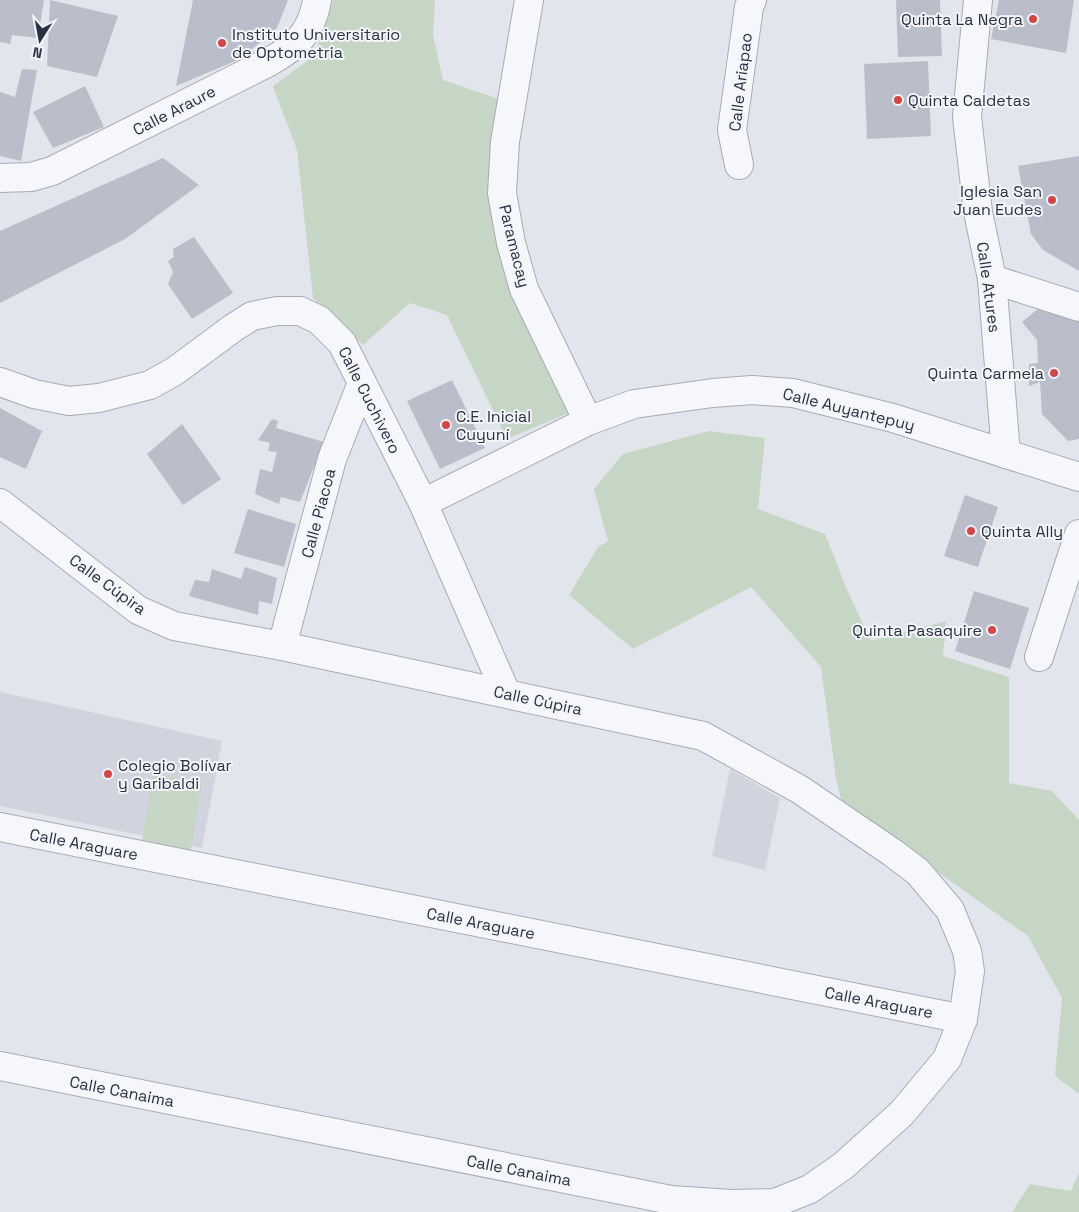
<svg xmlns="http://www.w3.org/2000/svg" width="1079" height="1212" viewBox="0 0 1079 1212" font-family="'Space Grotesk',sans-serif">
<style>
.built{fill:#d1d4de}
.green{fill:#c6d6c4}
.building{fill:#babeca}
.lines{fill:none;stroke-linecap:round;stroke-linejoin:round}
.street-casing{stroke:#a8abb7;stroke-width:30}
.street{stroke:#f6f7fa;stroke-width:28}
.poi-dot{fill:#d54545;stroke:#f3f5f9;stroke-width:2}
.labels{text-anchor:middle;stroke-width:4;stroke-linejoin:round;paint-order:stroke}
.poi-label{font-size:16px;fill:#2a3045;stroke:#f3f5f9;text-anchor:start}
.street-label{font-size:16px;fill:#2a3045;stroke:#f3f5f9}
</style>
<rect width="100%" height="100%" fill="#e3e5ec"/>
<g class="built">
<polygon points="0,692 222,741 202,848 0,806"/>
<polygon points="730,769 780,798 765,870 712,856"/>
</g>
<g class="green">
<polygon points="333,0 435,0 433,35 443,80 499,99 510,270 571,412 507,439 447,315 410,303 363,345 313,298 297,150 273,86 314,56"/>
<polygon points="709,431 765,438 758,509 825,534 848,592 871,641 946,621 943,656 1009,677 1009,783 1052,791 1079,820 1079,1094 1055,1076 1062,998 1028,936 842,804 836,778 821,667 751,587 633,649 569,595 598,547 608,541 594,489 623,454"/>
<polygon points="153,774 202,782 189,861 140,853"/>
<polygon points="1079,1172 1079,1212 1012,1212 1030,1184 1071,1191"/>
</g>
<g class="building">
<polygon points="0,0 44,0 38,38 12,35 10,44 0,42"/>
<polygon points="50,0 118,16 97,77 47,66"/>
<polygon points="193,0 288,0 277,28 240,59 176,86"/>
<polygon points="896,0 940,0 942,56 898,57"/>
<polygon points="999,0 1074,0 1066,53 991,39"/>
<polygon points="928,61 931,136 867,139 864,64"/>
<polygon points="22,69 37,70 21,161 0,156 0,92 15,97"/>
<polygon points="85,86 104,127 53,148 33,112"/>
<polygon points="1079,156 1079,271 1043,250 1031,234 1018,166"/>
<polygon points="163,158 199,185 125,239 0,303 0,231"/>
<polygon points="194,237 233,293 192,319 168,284 173,272 168,261 174,257 173,249"/>
<polygon points="1039,308 1079,320 1079,439 1068,441 1042,414 1040,382 1029,386 1029,364 1038,363 1037,340 1022,322"/>
<polygon points="452,380 485,448 440,469 407,401"/>
<polygon points="0,408 42,431 26,469 0,457"/>
<polygon points="272,419 278,421 276,428 324,442 300,502 281,497 279,504 255,494 260,469 272,472 277,452 268,451 270,443 258,440"/>
<polygon points="182,424 221,479 183,505 147,454"/>
<polygon points="965,495 998,507 978,567 944,556"/>
<polygon points="248,509 296,524 284,567 234,553"/>
<polygon points="245,567 277,578 272,604 259,601 258,615 189,596 195,580 209,582 212,569 241,579"/>
<polygon points="974,591 1029,608 1010,669 955,651"/>
</g>
<g class="lines">
<g class="street-casing">
<g id="street">
<polyline points="529,0 505,142 502,193 511,243 524,289 588,421"/>
<polyline points="978,0 967,117 978,212 992,279 1006,454"/>
<polyline points="739,165 732,130 749,7 752,0"/>
<path d="M 0,178 L 31,177 L 52,171 L 269,62 C 296,47 312,32 317,0"/>
<polyline points="992,279 1079,307"/>
<polyline points="0,382 34,394 69,401 99,398 150,385 175,371 233,328 252,316 277,311 300,311 319,320 342,343 423,503 506,693"/>
<polyline points="0,503 138,610 174,626 282,646 703,736 799,789 893,853 918,872 950,910 967,951 970,971 963,1019 947,1059 902,1113 843,1166 810,1189 775,1203 731,1204 671,1200 0,1066"/>
<polyline points="423,503 588,421 634,404 713,393 752,390 793,393 893,418 1079,477"/>
<polyline points="282,646 332,459 362,383"/>
<polyline points="1039,657 1079,534"/>
<polyline points="0,827 963,1019"/>
</g>
</g>
<use href="#street" class="street"/>
</g>
<g class="poi-dot">
<circle cx="1033" cy="19" r="5"/>
<circle cx="222" cy="43" r="5"/>
<circle cx="898" cy="100" r="5"/>
<circle cx="1052" cy="200" r="5"/>
<circle cx="1054" cy="373" r="5"/>
<circle cx="446" cy="425" r="5"/>
<circle cx="971" cy="531" r="5"/>
<circle cx="992" cy="630" r="5"/>
<circle cx="108" cy="774" r="5"/>
</g>
<g class="labels">
<g class="poi-label">
<text x="1023" y="25" text-anchor="end">Quinta La Negra</text>
<text x="232" y="40">Instituto Universitario<tspan x="232" dy="18">de Optometria</tspan></text>
<text x="908" y="106">Quinta Caldetas</text>
<text x="1042" y="197" text-anchor="end">Iglesia San<tspan x="1042" dy="18">Juan Eudes</tspan></text>
<text x="1044" y="379" text-anchor="end">Quinta Carmela</text>
<text x="456" y="422">C.E. Inicial<tspan x="456" dy="18">Cuyuní</tspan></text>
<text x="981" y="537">Quinta Ally</text>
<text x="982" y="636" text-anchor="end">Quinta Pasaquire</text>
<text x="118" y="771">Colegio Bolívar<tspan x="118" dy="18">y Garibaldi</tspan></text>
</g>
<g class="street-label">
<text transform="translate(740 82) rotate(-83)" y="6">Calle Ariapao</text>
<text transform="translate(174 110) rotate(-27)" y="6">Calle Araure</text>
<text transform="translate(515 246) rotate(76)" y="6">Paramacay</text>
<text transform="translate(989 287) rotate(82)" y="6">Calle Atures</text>
<text transform="translate(370 400) rotate(63)" y="6">Calle Cuchivero</text>
<text transform="translate(849 409) rotate(14)" y="6">Calle Auyantepuy</text>
<text transform="translate(318 513) rotate(-75)" y="6">Calle Piacoa</text>
<text transform="translate(108 584) rotate(36)" y="6">Calle Cúpira</text>
<text transform="translate(538 700) rotate(12)" y="6">Calle Cúpira</text>
<text transform="translate(84 844) rotate(11)" y="6">Calle Araguare</text>
<text transform="translate(481 923) rotate(11)" y="6">Calle Araguare</text>
<text transform="translate(879 1002) rotate(11)" y="6">Calle Araguare</text>
<text transform="translate(122 1091) rotate(11)" y="6">Calle Canaima</text>
<text transform="translate(519 1170) rotate(11)" y="6">Calle Canaima</text>
</g>
</g>
<g transform="translate(40 40) rotate(191)" stroke="#f3f5f9" stroke-width="4" paint-order="stroke">
<path d="M0-4L9 19L0 12L-9 19Z" fill="#2a3045"/>
<text y="-8" font-size="14" font-weight="bold" text-anchor="middle" fill="#2a3045">N</text>
</g>
</svg>
